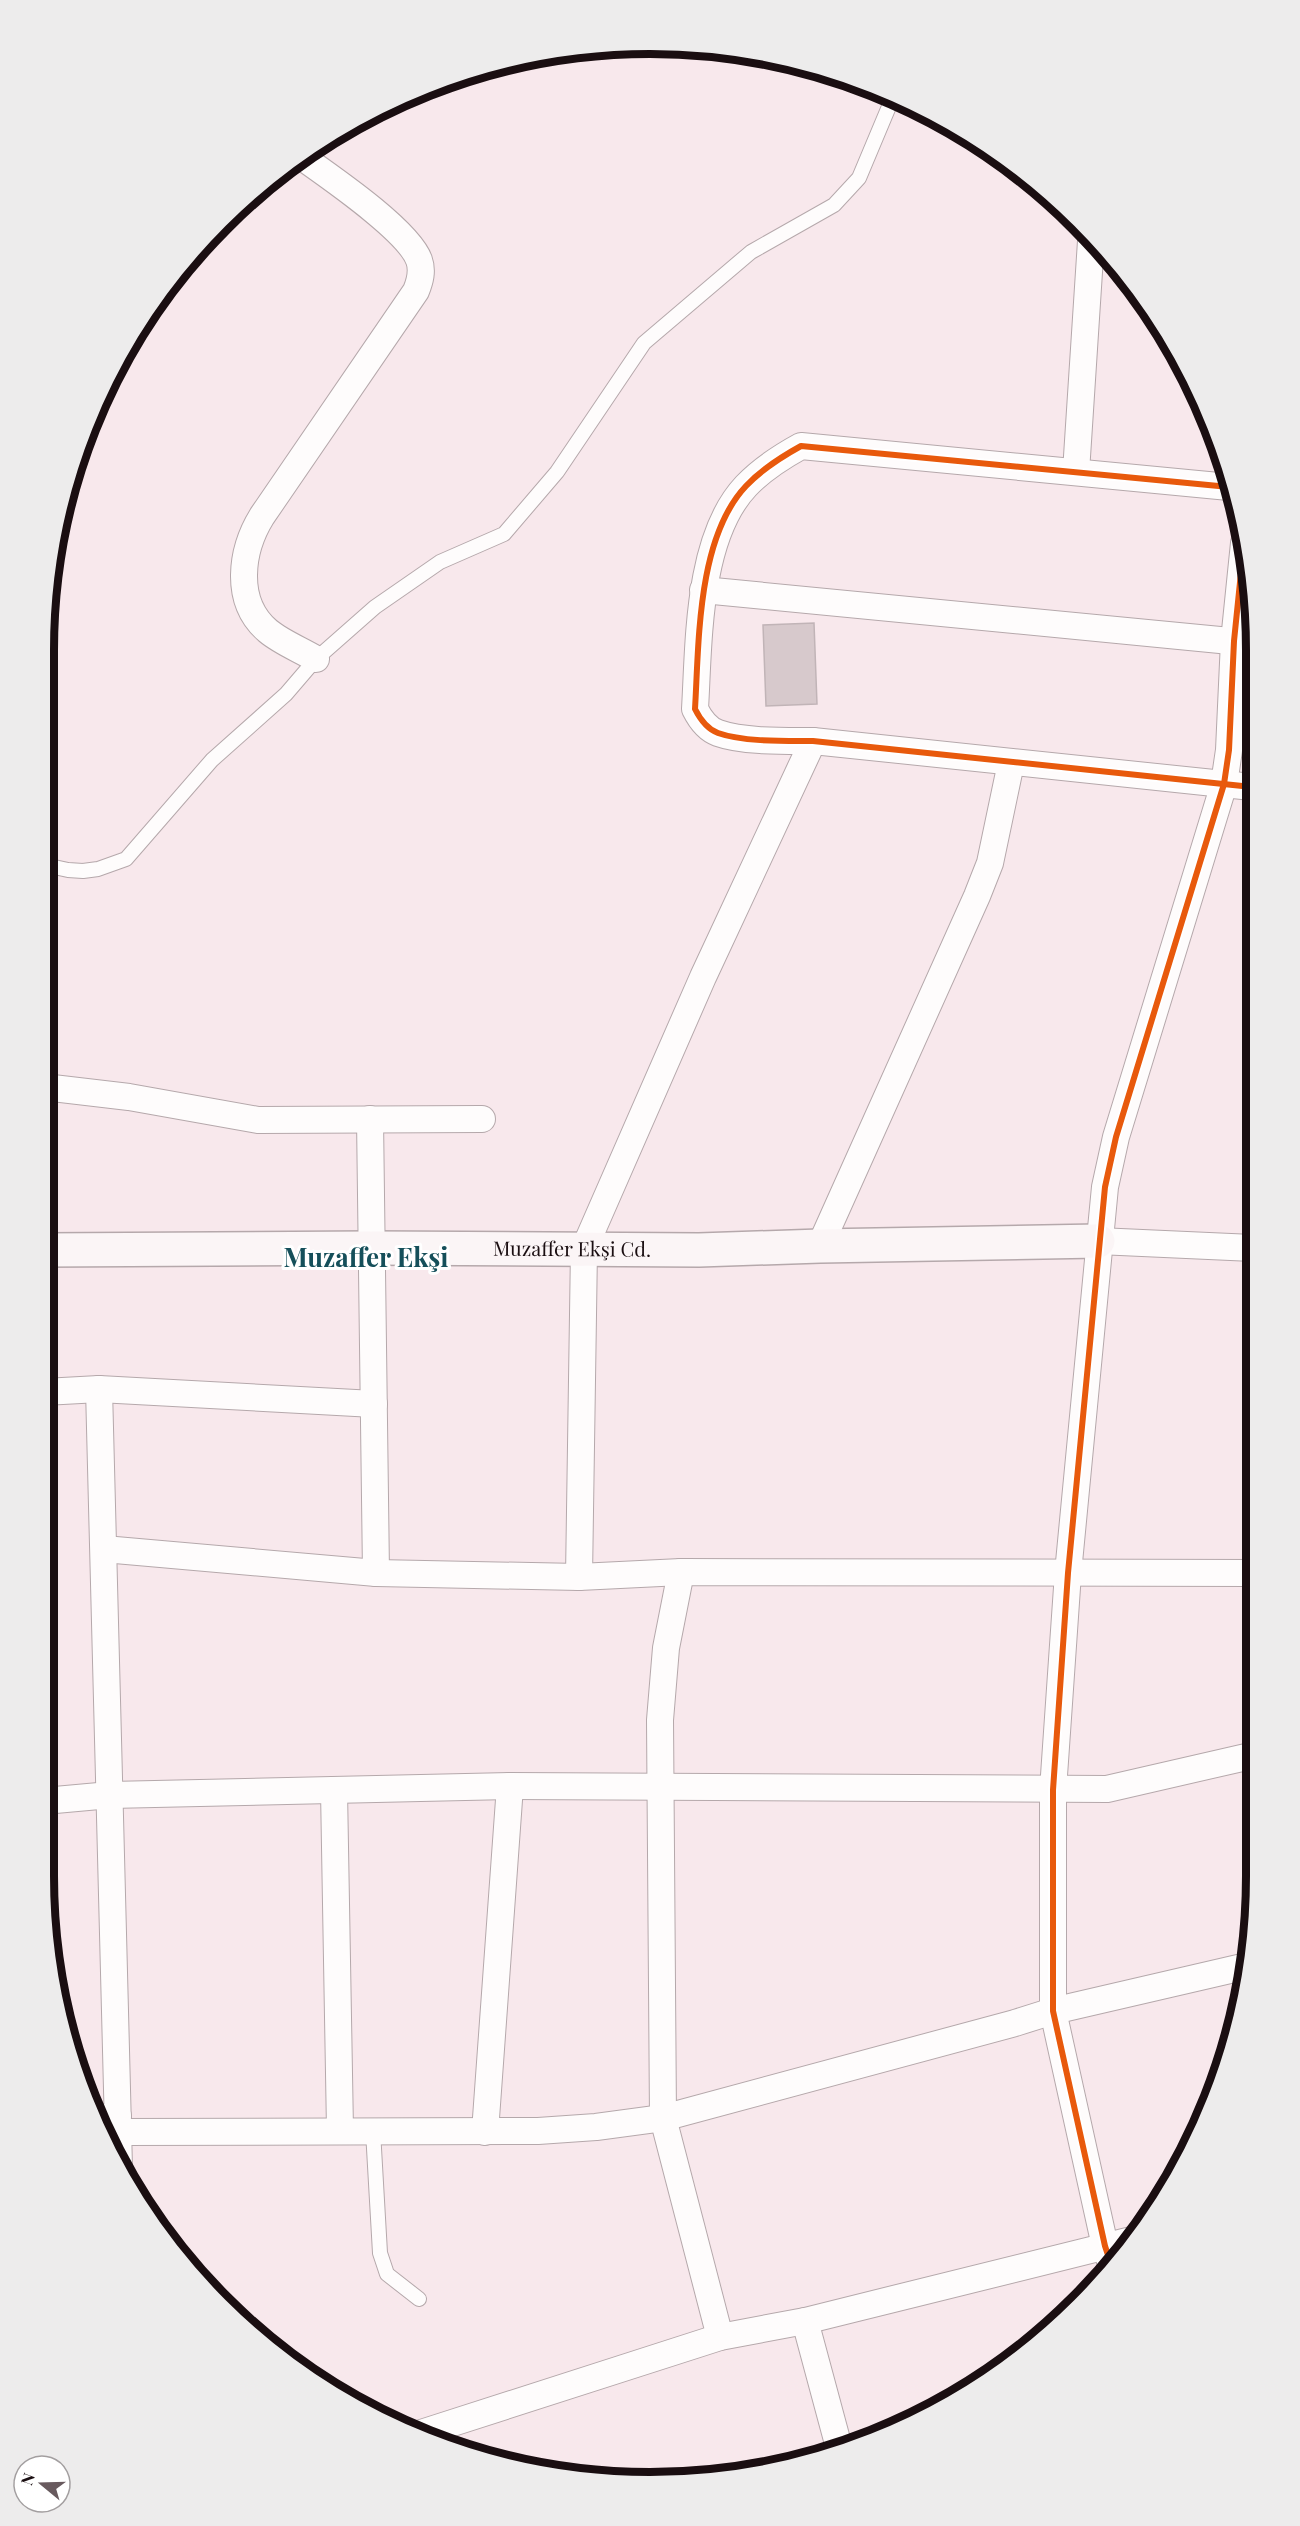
<svg xmlns="http://www.w3.org/2000/svg" width="1300" height="2526" viewBox="0 0 1300 2526" font-family="'Playfair Display',serif">
<style>
.building{fill:#d7c9cc;stroke:#c1b4b7;stroke-width:1.5}
.lines{fill:none;stroke-linecap:round;stroke-linejoin:round}
.lane-casing{stroke:#b5a8ab;stroke-width:16}
.street-casing{stroke:#b5a8ab;stroke-width:28}
.secondary-casing{stroke:#b5a8ab;stroke-width:36}
.lane{stroke:#fefcfc;stroke-width:14}
.street{stroke:#fefcfc;stroke-width:26}
.secondary{stroke:#fbf5f6;stroke-width:33}
.cycleway-casing{stroke:#fff;stroke-width:10}
.cycleway{stroke:#e8590c;stroke-width:6}
.labels{text-anchor:middle;stroke-width:6;stroke-linejoin:round;paint-order:stroke}
.street-label{font-size:20px;fill:#1a0e11;stroke:#fff}
.district-label{font-size:26px;font-weight:bold;fill:#154f5a;stroke:#fff}
.rim{fill:none;stroke:#1a0e11;stroke-width:8}
</style>
<rect width="100%" height="100%" fill="#f8e8ec"/>
<polygon class="building" points="814,623 817,704 766,706 763,625"/>
<g class="lines">
<g class="lane-casing">
<g id="lane">
<polyline points="45,865 68,870 83,871 98,869 126,859 212,760 286,694 316,659 375,607 440,562 504,534 557,472 644,343 751,252 834,205 859,178 893,97"/>
<polyline points="373,2131 380,2253 387,2274 419,2299"/>
</g>
</g>
<g class="street-casing">
<g id="street">
<path d="M 302,157 C 330,177 408,230 419,260 C 423,271 420,281 416,291 L 262,516 C 241,550 233,601 268,631 C 281,642 301,650 316,659"/>
<polyline points="1076,472 1091,241"/>
<path d="M 1229,487 L 801,446 C 781,457 762,469 746,486 C 697,538 699,642 695,709 C 700,719 707,729 718,733 C 743,742 786,741 813,741 L 1252,787"/>
<polyline points="703,590 1251,643"/>
<polyline points="44,1087 129,1097 258,1120 482,1119"/>
<polyline points="370,1119 376,1573"/>
<polyline points="1098,1241 1253,1248"/>
<polyline points="820,1246 977,896 990,863 1011,763"/>
<polyline points="99,1389 119,2167"/>
<polyline points="44,1392 99,1389 374,1404"/>
<polyline points="104,1549 376,1573 579,1577 681,1572 1254,1573"/>
<polyline points="681,1572 666,1648 660,1720 663,2118 720,2337"/>
<polyline points="579,1577 584,1249 703,977 813,741"/>
<polyline points="334,1790 340,2130"/>
<polyline points="44,1801 110,1795 510,1786 1107,1789 1255,1755"/>
<polyline points="97,2118 118,2116"/>
<polyline points="118,2132 538,2131 596,2127 663,2118 1015,2023 1053,2011 1247,1966"/>
<polyline points="485,2132 510,1786"/>
<polyline points="1112,2267 1105,2246 1053,2011 1053,1790 1068,1573 1105,1187 1116,1137 1224,784 1229,750 1234,641 1244,543"/>
<polyline points="805,2321 840,2451"/>
<polyline points="415,2435 720,2337 805,2321 1135,2239"/>
</g>
</g>
<g class="secondary-casing">
<g id="secondary">
<path id="s1" d="M 44,1250 L 371,1248 L 699,1250 L 820,1246 L 1098,1241"/>
</g>
</g>
<use href="#lane" class="lane"/>
<use href="#street" class="street"/>
<use href="#secondary" class="secondary"/>
<g class="cycleway-casing">
<g id="cycleway">
<path d="M 1229,487 L 801,446 C 781,457 762,469 746,486 C 697,538 699,642 695,709 C 700,719 707,729 718,733 C 743,742 786,741 813,741 L 1252,787"/>
<polyline points="1112,2267 1105,2246 1053,2011 1053,1790 1068,1573 1105,1187 1116,1137 1224,784 1229,750 1234,641 1244,543"/>
</g>
</g>
<use href="#cycleway" class="cycleway"/>
</g>
<g class="labels">
<g class="street-label">
<text dy="7" stroke="none"><textPath href="#s1" startOffset="528">Muzaffer Ekşi Cd.</textPath></text>
</g>
<g class="district-label">
<text x="366" y="1267">Muzaffer Ekşi</text>
</g>
</g>
<path d="M0 0H1300V2526H0ZM650 54H650A596 596 0 0 1 1246 650V1876A596 596 0 0 1 650 2472H650A596 596 0 0 1 54 1876V650A596 596 0 0 1 650 54Z" fill="#edecec" fill-rule="evenodd"/>
<path class="rim" d="M650 54H650A596 596 0 0 1 1246 650V1876A596 596 0 0 1 650 2472H650A596 596 0 0 1 54 1876V650A596 596 0 0 1 650 54Z"/>
<g transform="translate(42 2484) rotate(289)"><circle r="28" fill="#ffffff" stroke="#a39fa0" stroke-width="1.5"/>
<path d="M0-4.5L10 22L0 15L-10 22Z" fill="#685a5e"/>
<text y="-9" font-size="16" font-weight="bold" text-anchor="middle" fill="#1a0e11">N</text>
</g>
</svg>
